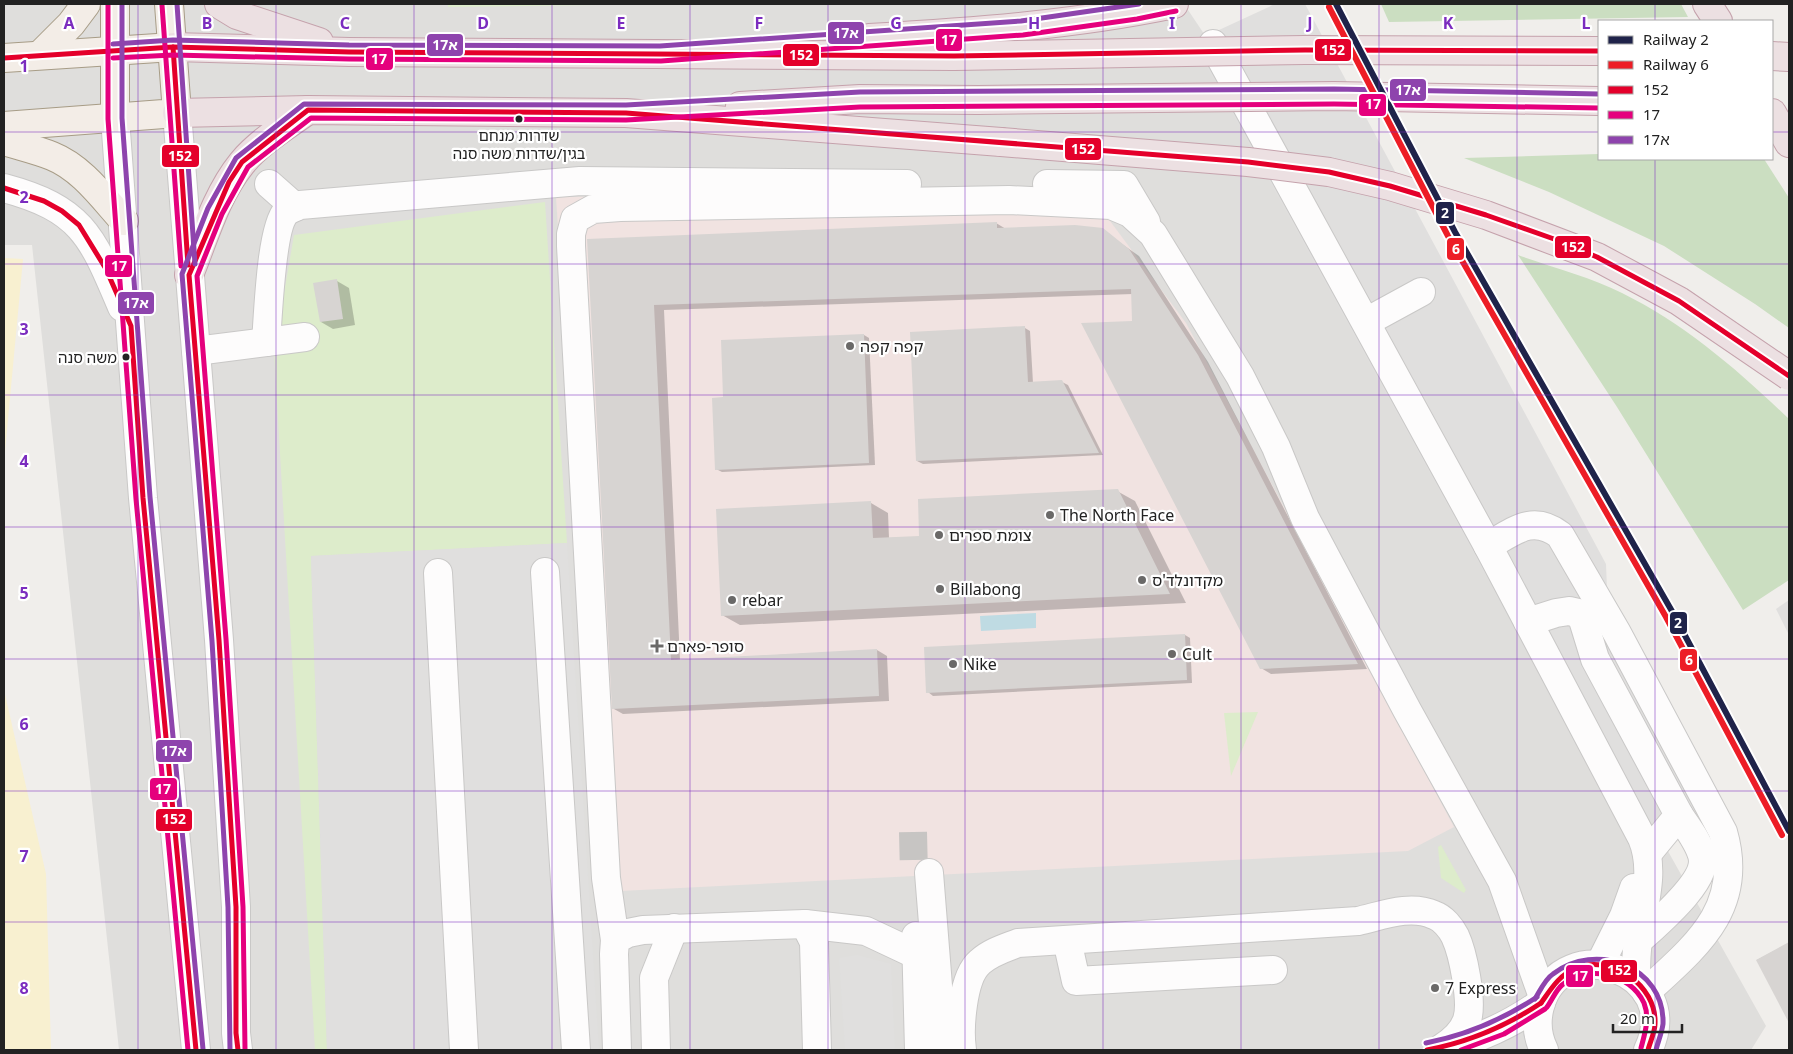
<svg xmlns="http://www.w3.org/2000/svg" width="1793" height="1054" viewBox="0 0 1793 1054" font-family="'Noto Sans','Noto Sans Hebrew',sans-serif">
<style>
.residential{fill:#dfdedc}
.commercial{fill:#f1e3e1}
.grass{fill:#ddeccb}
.forest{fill:#cbdec1}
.sand{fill:#f8f0d0}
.parking{fill:#e0dfde}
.water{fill:#bfdbe3}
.shadow{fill:#0003}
.building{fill:#d7d4d2}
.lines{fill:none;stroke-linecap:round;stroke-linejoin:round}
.minor-tunnel{stroke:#c7c5c3;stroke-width:28;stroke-dasharray:28 14;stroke-linecap:butt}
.minor-casing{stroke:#c9c8c7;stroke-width:30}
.major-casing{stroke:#a79c86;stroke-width:30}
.highway-casing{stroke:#c5a2ac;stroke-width:30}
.minor{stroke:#fdfcfc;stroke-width:28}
.major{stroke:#f3ede7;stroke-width:28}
.highway{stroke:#ece0e2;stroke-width:28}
.highway-bridge-casing{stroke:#c5a2ac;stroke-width:30;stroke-linecap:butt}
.highway-bridge{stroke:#ece0e2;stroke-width:28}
.bus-1-casing{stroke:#fff;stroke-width:9}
.bus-2-casing{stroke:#fff;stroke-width:9}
.bus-3-casing{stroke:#fff;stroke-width:9}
.bus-1{stroke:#e4002b;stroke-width:5}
.bus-2{stroke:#e5007d;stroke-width:5}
.bus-3{stroke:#8e44ad;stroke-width:5}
.rail-1-casing{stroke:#fff;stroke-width:10}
.rail-2-casing{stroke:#fff;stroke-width:10}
.rail-1{stroke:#1f234a;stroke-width:6}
.rail-2{stroke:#ed1d26;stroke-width:6}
.grid{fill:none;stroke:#7b2cbf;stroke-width:1;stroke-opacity:0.55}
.bus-dot{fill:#222;stroke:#fff;stroke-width:2}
.poi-dot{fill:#6a6968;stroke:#fff;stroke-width:2}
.labels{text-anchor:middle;stroke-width:4.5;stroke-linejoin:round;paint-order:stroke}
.bus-label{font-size:15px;fill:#222;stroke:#fff}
.poi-label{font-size:16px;fill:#222;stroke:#fff;text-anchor:start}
.grid-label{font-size:16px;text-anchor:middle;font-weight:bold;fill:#7b2cbf;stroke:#fff;stroke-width:4.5;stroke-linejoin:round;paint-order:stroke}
.line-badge{stroke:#fff;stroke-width:2}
.badge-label{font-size:14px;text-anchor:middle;font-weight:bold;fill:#fff}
</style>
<rect width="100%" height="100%" fill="#f0eeeb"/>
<polygon class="residential" points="4,4 1184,4 1239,86 1766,1026 1751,1050 119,1050 32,245 4,245"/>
<polygon class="commercial" points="1073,191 1107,217 1186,323 1454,827 1408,851 601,892 556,197"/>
<g class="grass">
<polygon points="448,4 670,4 448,7"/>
<polygon points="545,202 567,543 311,556 327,1050 315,1050 274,351 294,235"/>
<polygon points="1258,712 1231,776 1224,713"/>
<polygon points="1441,845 1466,890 1464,893 1441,878 1438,847"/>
</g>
<g class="forest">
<polygon points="1381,4 1681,4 1688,17 1389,22"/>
<polygon points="1599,154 1599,159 1764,159 1789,198 1789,328 1755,304 1664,246 1549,192 1464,158"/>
<path d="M 1518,255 C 1551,267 1591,277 1622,293 C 1685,324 1739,371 1789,419 L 1789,580 L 1743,610 L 1617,407 Z"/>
</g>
<g class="sand">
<polygon points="4,258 23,259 4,462"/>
<polygon points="4,690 46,874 51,1050 4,1050"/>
</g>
<g class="parking">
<polygon points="1275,4 1305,4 1606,564 1609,640 1704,816 1639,854 1193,42"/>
<polygon points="567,543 599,1050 327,1050 311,556"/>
<polygon points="1789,600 1789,635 1776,609"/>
<polygon points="857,955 891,964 895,1050 845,1050 839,958"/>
</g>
<polygon class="water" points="1036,613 1036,628 981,631 980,616"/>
<g class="shadow">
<polygon points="996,223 1006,229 1102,230 1139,256 1208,362 1367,669 1271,674 1261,668 1133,294 664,310 680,660 877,650 887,656 889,701 623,714 614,709 588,241"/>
<polygon points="337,281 349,288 355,325 333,329 321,322"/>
<polygon points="1025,328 1030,331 1033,383 1062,382 1068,385 1103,455 923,464 917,461"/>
<polygon points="864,335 869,338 875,465 722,472 716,469 724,398"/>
<polygon points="1117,491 1135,501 1186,603 740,625 722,615 871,503 888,513 889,538 921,537"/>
<polygon points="1185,635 1190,638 1192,683 933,696 928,692"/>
<polygon points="1789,943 1789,1021 1757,960"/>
</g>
<g class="building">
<polygon points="997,222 997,228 1075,225 1103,228 1129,249 1198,355 1358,664 1260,669 1081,323 1132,321 1131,289 654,305 671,660 877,649 879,696 612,709 587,239"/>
<polygon points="337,279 343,319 320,322 313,283"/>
<polygon points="1025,326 1028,382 1062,380 1099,453 916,461 910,332"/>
<polygon points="864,334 869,463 715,470 712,398 723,397 721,340"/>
<polygon points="1118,489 1170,594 721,616 716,509 871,501 873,538 919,536 918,499"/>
<polygon points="1185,634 1187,680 926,693 924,647"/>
<polygon points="1789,942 1789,1023 1756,960"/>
</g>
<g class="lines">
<polyline class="minor-tunnel" points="913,832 914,874"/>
<g class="minor-casing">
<g id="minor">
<path d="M 1213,44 L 1488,546 L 1642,838 C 1656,871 1643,907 1638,941 C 1636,953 1636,966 1636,979"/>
<polyline points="177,113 219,640 236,907 236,1033 238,1050"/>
<polyline points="115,118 143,498 196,1050"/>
<polyline points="269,184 295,207"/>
<polyline points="1047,184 1124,185 1146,222"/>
<path d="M 4,188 C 82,209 92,236 122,307"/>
<polyline points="1366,322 1421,292"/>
<path d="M 266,342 C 268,317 271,228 286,212 C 290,209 296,207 300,205 L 580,181 L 907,184"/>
<polyline points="196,351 305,337"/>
<path d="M 1488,546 C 1514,531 1533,514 1560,535 L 1617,633 L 1723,832 C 1745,908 1696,946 1646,992"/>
<polyline points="545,572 576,1050"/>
<polyline points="438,573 464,1050"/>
<polyline points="1528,622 1556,613 1569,611 1578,613 1583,620 1595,659 1679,815 1647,854"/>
<polyline points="929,873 942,1036 946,1050"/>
<polyline points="805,924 814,942 817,1050"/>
<polyline points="916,936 919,1050"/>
<polyline points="615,940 606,878 571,246 571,234 575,219 593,209 620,207 1009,200 1111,205 1130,213 1153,234 1240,376 1276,447 1305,518 1407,710 1502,881 1543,997"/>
<polyline points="1067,940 1076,981 1273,970"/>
<path d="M 1638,941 C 1655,925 1710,880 1702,855 C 1698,841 1687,827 1679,815"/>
<polyline points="1600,964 1624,916 1634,888"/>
<path d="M 1443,1048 C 1480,1039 1510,1025 1541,1003"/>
<polyline points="617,1050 614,954 615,940 628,933 643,930 805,924 866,931 917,955"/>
<polyline points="656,1050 654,978 674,928"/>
<path d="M 962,1050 C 959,1029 962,977 980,962 C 991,952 1005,948 1018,943 L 1358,921 C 1381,916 1410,904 1434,915 C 1443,918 1451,928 1455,936 C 1463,953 1473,1002 1467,1020 C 1463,1032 1453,1041 1442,1048"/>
<path d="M 1544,1050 C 1537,1036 1536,1021 1540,1006 C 1562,928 1686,971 1648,1050"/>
</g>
</g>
<g class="major-casing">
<g id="major">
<polyline points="40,55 71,24 86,4"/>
<polyline points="4,58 173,47"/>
<polyline points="115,118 115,4"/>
<polyline points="4,126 177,113 169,4"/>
<path d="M 4,141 C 20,146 37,150 52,156 C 82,168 103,198 124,221"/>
</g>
</g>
<g class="highway-casing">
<g id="highway">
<polyline points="219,4 237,15 319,42"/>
<polyline points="1707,4 1718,21"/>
<path d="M 869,38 C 971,32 1073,25 1174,4"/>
<polyline points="173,47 349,52 954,56"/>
<polyline points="1772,56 1789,57"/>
<polyline points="740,106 860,99 978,100"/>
<polyline points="177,113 308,110 626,113 1001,142"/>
<polyline points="1772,113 1789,143"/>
<path d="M 189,275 C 204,238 216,195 242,163 C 259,142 286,126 308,110"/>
</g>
</g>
<use href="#minor" class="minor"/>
<use href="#major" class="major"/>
<use href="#highway" class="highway"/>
<g class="highway-bridge-casing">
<g id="highway-bridge">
<polyline points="954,56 1305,50 1599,51"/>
<polyline points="978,100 1334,96 1599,101"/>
<polyline points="1001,142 1248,162 1329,172 1390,186 1486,215 1597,257 1679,301 1789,376"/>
</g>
</g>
<use href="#highway-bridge" class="highway-bridge"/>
<g class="bus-1-casing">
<g id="bus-1">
<polyline points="173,47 188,265"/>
<polyline points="4,58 173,47 349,52 954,56 1305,50 1599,51"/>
<polyline points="4,188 44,201 62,211 79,225 106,269 131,326 143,498 196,1050"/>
<path d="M 1541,1003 C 1551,989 1559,975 1576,968 C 1611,954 1657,985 1655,1024 C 1655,1032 1650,1042 1648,1050"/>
<polyline points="238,1050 236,1033 236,907 219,640 189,275 229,182 242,162 308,110 626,113 1248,162 1329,172 1390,186 1486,215 1554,239 1597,257 1679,301 1789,376"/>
<path d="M 1427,1050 C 1469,1042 1505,1027 1541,1003"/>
</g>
</g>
<g class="bus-2-casing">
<g id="bus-2">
<polyline points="108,4 108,119 136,499 188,1050"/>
<polyline points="162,5 181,266"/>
<polyline points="113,58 173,55 349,59 661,61 1023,35 1137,19 1176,11"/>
<path d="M 1547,1007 C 1552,1000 1556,990 1562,985 C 1587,964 1630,973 1644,1003 C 1650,1018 1645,1033 1641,1048"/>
<polyline points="245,1049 243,907 226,639 197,276 222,214 248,167 311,118 626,120 860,107 1334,104 1599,108"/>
<polyline points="1461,1050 1504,1034 1545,1009"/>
</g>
</g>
<g class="bus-3-casing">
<g id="bus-3">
<polyline points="122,4 122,118 150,497 203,1049"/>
<polyline points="177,4 195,264"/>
<polyline points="113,44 173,40 349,45 660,46 1021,21 1139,4"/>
<path d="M 1535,999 C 1540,991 1545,979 1553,974 C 1595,941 1665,966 1663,1024 C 1662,1032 1658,1042 1656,1050"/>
<path d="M 1426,1043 C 1467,1035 1502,1020 1537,997"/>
<polyline points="230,1050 228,907 212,641 182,274 208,208 236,158 304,104 626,105 860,92 1334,89 1599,94"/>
</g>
</g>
<use href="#bus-1" class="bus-1"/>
<use href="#bus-2" class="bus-2"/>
<use href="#bus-3" class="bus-3"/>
<g class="rail-1-casing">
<polyline id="rail-1" points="1336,4 1455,232 1673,613 1789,831"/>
</g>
<g class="rail-2-casing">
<polyline id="rail-2" points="1329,7 1448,236 1666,617 1782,835"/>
</g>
<use href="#rail-1" class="rail-1"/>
<use href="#rail-2" class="rail-2"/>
</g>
<path class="grid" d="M 138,4 L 138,1050M 276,4 L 276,1050M 414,4 L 414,1050M 552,4 L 552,1050M 690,4 L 690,1050M 828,4 L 828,1050M 965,4 L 965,1050M 1103,4 L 1103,1050M 1241,4 L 1241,1050M 1379,4 L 1379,1050M 1517,4 L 1517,1050M 1655,4 L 1655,21M 4,132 L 1599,132M 1772,132 L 1789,132M 1655,159 L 1655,1050M 4,264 L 1789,264M 4,395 L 1789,395M 4,527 L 1789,527M 4,659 L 1789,659M 4,791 L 1789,791M 4,922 L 1789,922"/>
<g class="bus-dot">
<circle cx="519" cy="119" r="4.5"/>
<circle cx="126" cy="357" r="4.5"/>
</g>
<g class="poi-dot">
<circle cx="850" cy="346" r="5"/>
<circle cx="1050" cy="515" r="5"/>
<circle cx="939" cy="535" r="5"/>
<circle cx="1142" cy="580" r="5"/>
<circle cx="940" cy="589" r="5"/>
<circle cx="732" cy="600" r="5"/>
<path d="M654.5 638.5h5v5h5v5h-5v5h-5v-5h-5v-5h5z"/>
<circle cx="1172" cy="654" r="5"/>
<circle cx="953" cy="664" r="5"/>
<circle cx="1435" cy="988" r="5"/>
</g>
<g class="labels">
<g class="bus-label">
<text x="519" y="141">שדרות מנחם<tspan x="519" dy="18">בגין/שדרות משה סנה</tspan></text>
<text x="117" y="363" text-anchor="end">משה סנה</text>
</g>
<g class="poi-label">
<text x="860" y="352">קפה קפה</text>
<text x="1060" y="521">The North Face</text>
<text x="949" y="541">צומת ספרים</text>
<text x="1152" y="586">מקדונלד'ס</text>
<text x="950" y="595">Billabong</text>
<text x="742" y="606">rebar</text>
<text x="667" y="652">סופר-פארם</text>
<text x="1182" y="660">Cult</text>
<text x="963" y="670">Nike</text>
<text x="1445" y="994">7 Express</text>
</g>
</g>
<g class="grid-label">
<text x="69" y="29">A</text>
<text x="207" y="29">B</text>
<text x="345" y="29">C</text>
<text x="483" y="29">D</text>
<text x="621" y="29">E</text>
<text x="759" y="29">F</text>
<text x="896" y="29">G</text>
<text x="1034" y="29">H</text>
<text x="1172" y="29">I</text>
<text x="1310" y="29">J</text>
<text x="1448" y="29">K</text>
<text x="1586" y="29">L</text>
<text x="24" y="72">1</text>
<text x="24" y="203">2</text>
<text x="24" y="335">3</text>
<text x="24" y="467">4</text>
<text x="24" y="599">5</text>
<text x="24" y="730">6</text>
<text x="24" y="862">7</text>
<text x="24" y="994">8</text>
</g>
<g class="line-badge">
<rect x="827" y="21" width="38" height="24" rx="5" fill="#8e44ad"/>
<rect x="935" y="28" width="28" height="24" rx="5" fill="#e5007d"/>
<rect x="426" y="33" width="38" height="24" rx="5" fill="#8e44ad"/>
<rect x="1314" y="38" width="38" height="24" rx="5" fill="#e4002b"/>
<rect x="782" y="43" width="38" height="24" rx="5" fill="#e4002b"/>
<rect x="365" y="47" width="29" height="24" rx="5" fill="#e5007d"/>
<rect x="1389" y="78" width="38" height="24" rx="5" fill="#8e44ad"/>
<rect x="1358" y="93" width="29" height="24" rx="5" fill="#e5007d"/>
<rect x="1064" y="137" width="38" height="24" rx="5" fill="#e4002b"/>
<rect x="161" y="144" width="39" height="24" rx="5" fill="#e4002b"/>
<rect x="1435" y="201" width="20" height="24" rx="5" fill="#1f234a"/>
<rect x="1554" y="235" width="38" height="24" rx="5" fill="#e4002b"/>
<rect x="1446" y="237" width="19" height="24" rx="5" fill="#ed1d26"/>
<rect x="104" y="254" width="29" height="24" rx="5" fill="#e5007d"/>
<rect x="117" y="291" width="38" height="24" rx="5" fill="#8e44ad"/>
<rect x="1669" y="611" width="19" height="24" rx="5" fill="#1f234a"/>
<rect x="1679" y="648" width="19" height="24" rx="5" fill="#ed1d26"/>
<rect x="155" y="739" width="38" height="24" rx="5" fill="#8e44ad"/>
<rect x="149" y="777" width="29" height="24" rx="5" fill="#e5007d"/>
<rect x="155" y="808" width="38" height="24" rx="5" fill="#e4002b"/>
<rect x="1600" y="959" width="38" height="24" rx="5" fill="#e4002b"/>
<rect x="1565" y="964" width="29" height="24" rx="5" fill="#e5007d"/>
</g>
<g class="badge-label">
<text x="846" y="38">17א</text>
<text x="949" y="45">17</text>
<text x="445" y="50">17א</text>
<text x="1333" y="55">152</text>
<text x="801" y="60">152</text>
<text x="379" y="64">17</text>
<text x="1408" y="95">17א</text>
<text x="1373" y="109">17</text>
<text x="1083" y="154">152</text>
<text x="180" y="161">152</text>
<text x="1445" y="218">2</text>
<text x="1573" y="252">152</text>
<text x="1456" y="254">6</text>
<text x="119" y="271">17</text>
<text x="136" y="308">17א</text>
<text x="1678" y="628">2</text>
<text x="1689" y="665">6</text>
<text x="174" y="756">17א</text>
<text x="163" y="794">17</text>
<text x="174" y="824">152</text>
<text x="1619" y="975">152</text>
<text x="1580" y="981">17</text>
</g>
<rect width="1793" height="1054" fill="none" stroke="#222222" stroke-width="10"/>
<rect x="1598" y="20" width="175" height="140" fill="#ffffff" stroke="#a7a7a7"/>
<rect x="1608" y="36" width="25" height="8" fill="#1f234a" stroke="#a7a7a7"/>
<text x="1643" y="45" font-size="15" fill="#222222">Railway 2</text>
<rect x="1608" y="61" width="25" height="8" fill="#ed1d26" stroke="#a7a7a7"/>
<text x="1643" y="70" font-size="15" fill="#222222">Railway 6</text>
<rect x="1608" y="86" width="25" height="8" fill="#e4002b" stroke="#a7a7a7"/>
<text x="1643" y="95" font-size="15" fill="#222222">152</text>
<rect x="1608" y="111" width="25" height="8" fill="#e5007d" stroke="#a7a7a7"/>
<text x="1643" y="120" font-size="15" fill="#222222">17</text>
<rect x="1608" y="136" width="25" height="8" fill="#8e44ad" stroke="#a7a7a7"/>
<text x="1643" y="145" font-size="15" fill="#222222">17א</text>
<path d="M1613 1024v8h69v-8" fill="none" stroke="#222222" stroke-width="2.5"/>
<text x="1620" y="1024" font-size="15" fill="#222222" stroke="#ffffff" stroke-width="4" paint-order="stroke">20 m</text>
</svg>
